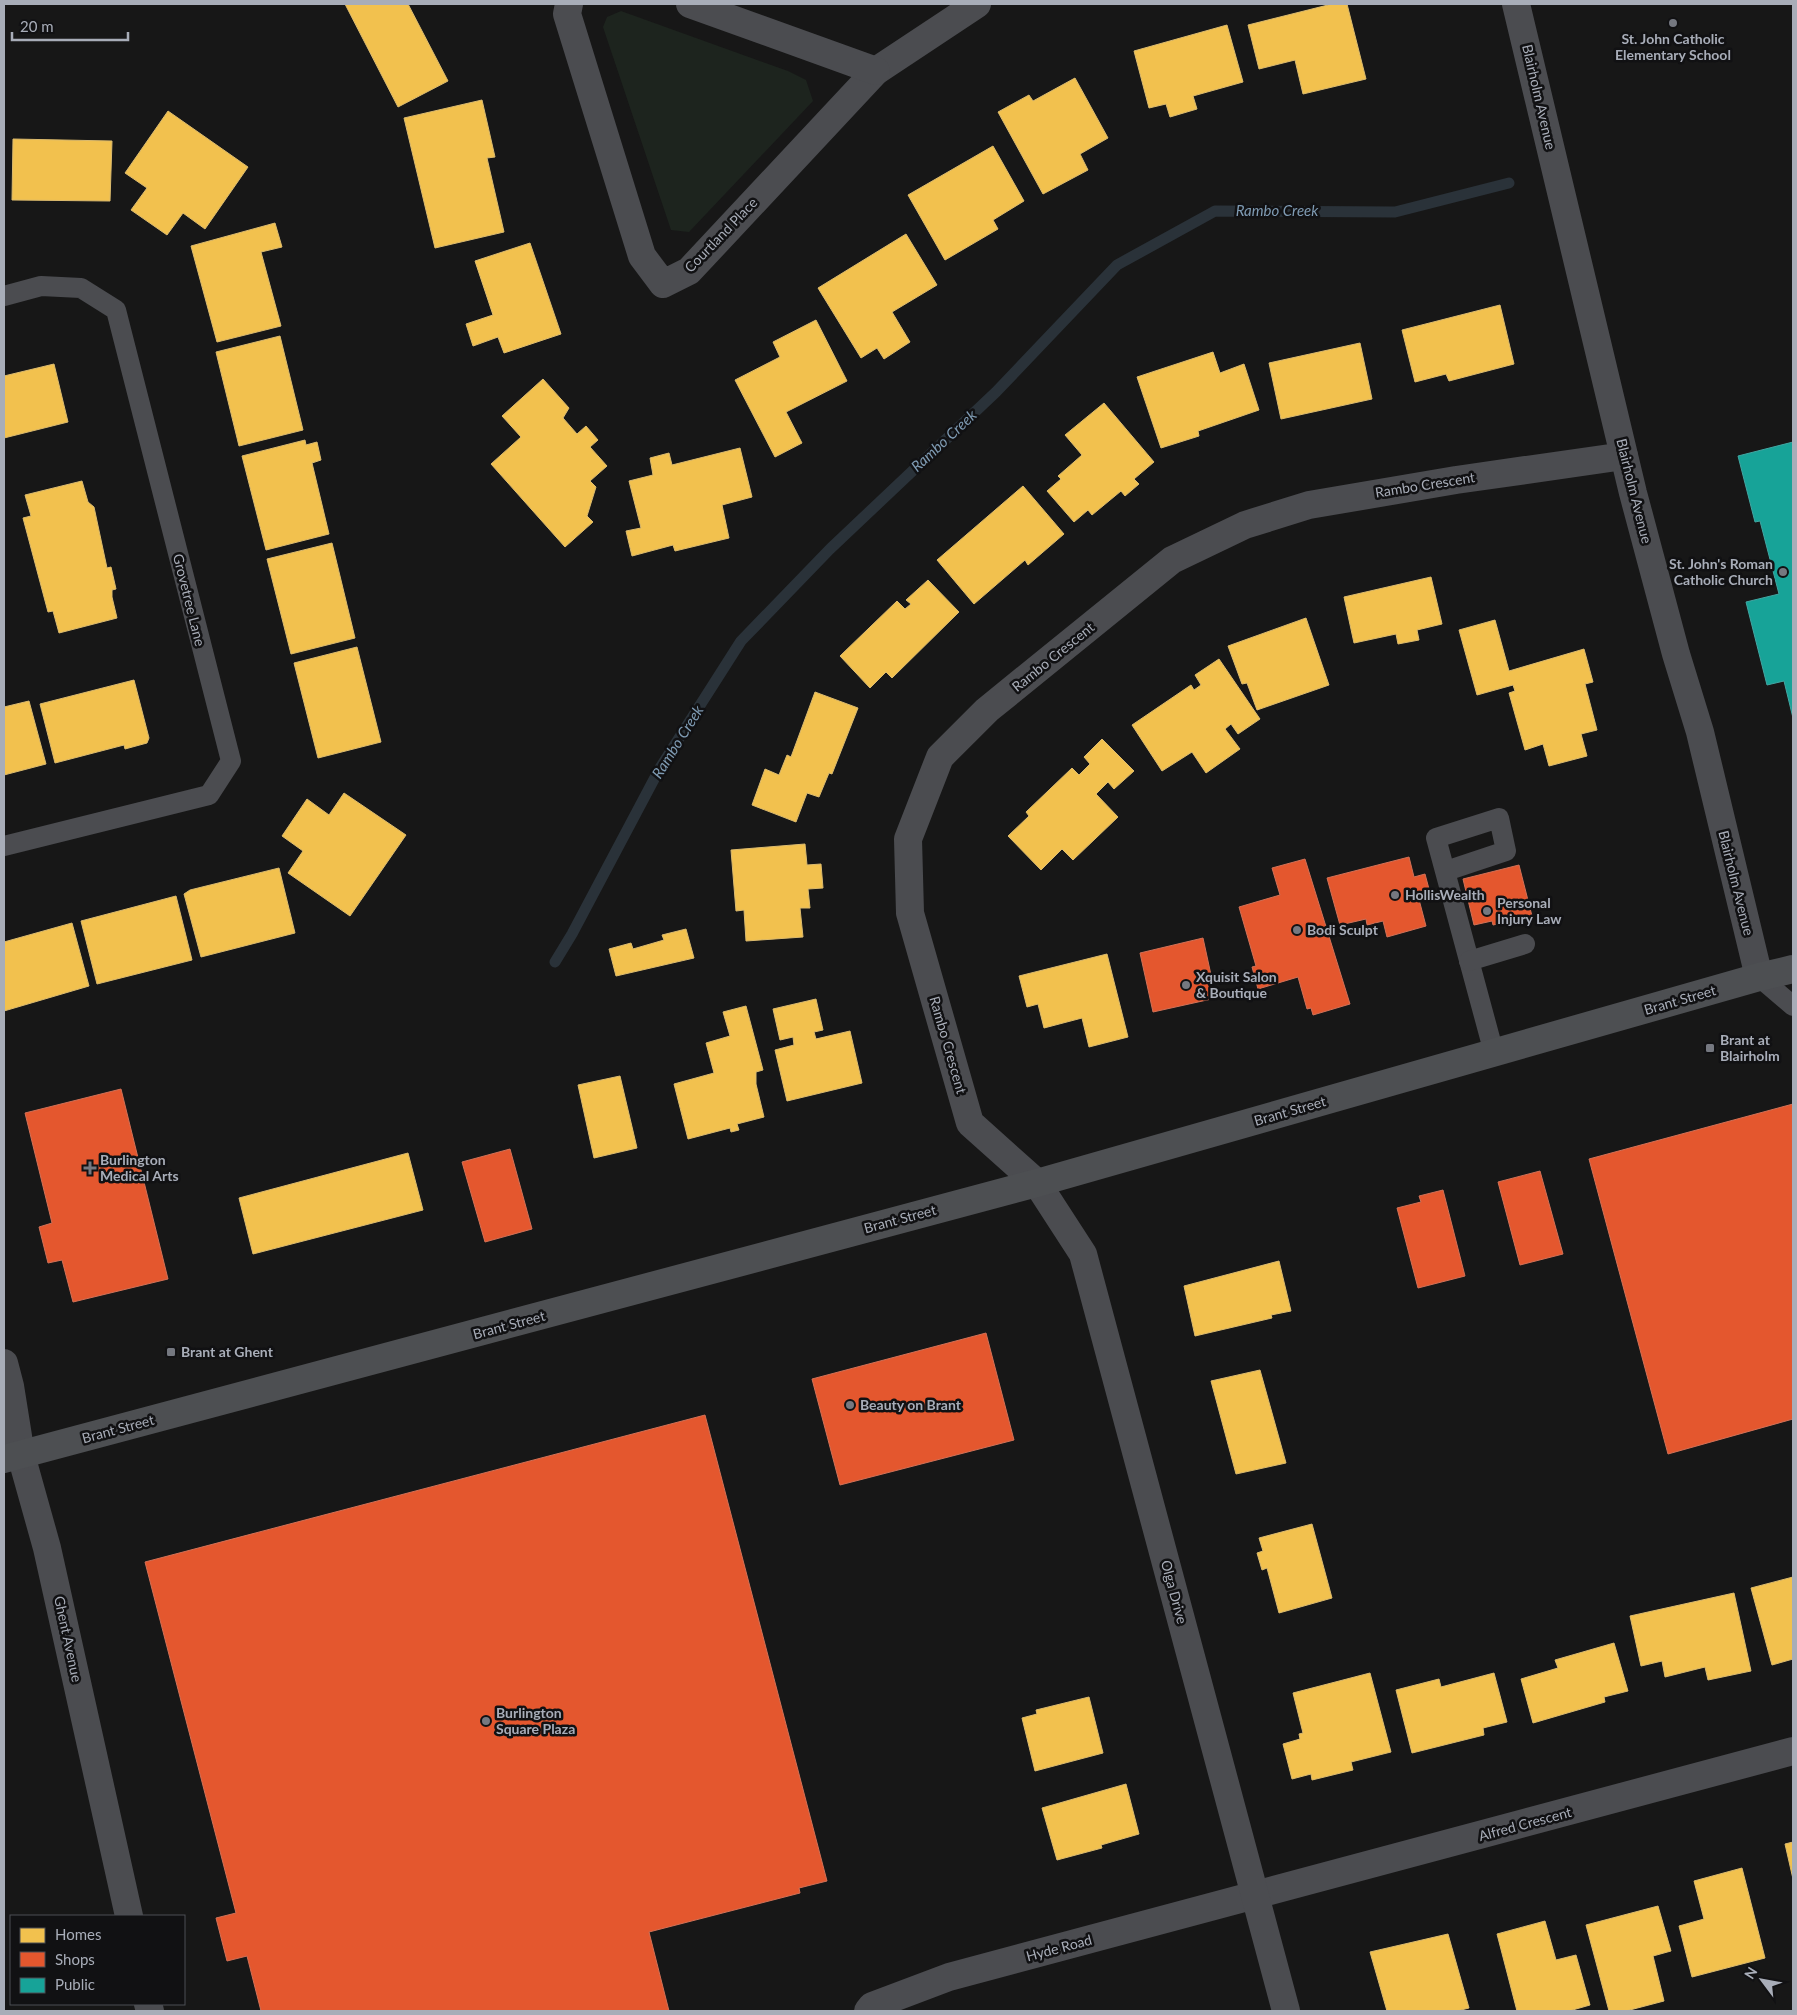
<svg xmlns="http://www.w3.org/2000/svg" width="1797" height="2015" viewBox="0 0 1797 2015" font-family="Lato,sans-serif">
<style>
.green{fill:#1d241e}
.homes{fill:#f2c14e;stroke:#dcbb6e}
.shops{fill:#e4572e;stroke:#d27157}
.public{fill:#17a398;stroke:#42a6a2}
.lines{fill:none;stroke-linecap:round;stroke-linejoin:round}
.stream{stroke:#2a3239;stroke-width:11}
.lane{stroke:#4b4c50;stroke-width:20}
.street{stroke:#4b4c50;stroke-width:28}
.primary{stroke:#4d4f52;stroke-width:28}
.poi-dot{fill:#757880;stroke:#111113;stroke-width:2}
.labels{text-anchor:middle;stroke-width:5;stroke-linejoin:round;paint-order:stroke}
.poi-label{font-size:14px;font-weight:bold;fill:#a8adb8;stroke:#111113;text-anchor:start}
.street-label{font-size:14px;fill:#a8adb8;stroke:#111113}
.water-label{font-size:15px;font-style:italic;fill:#7f9bb3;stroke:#111113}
</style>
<rect width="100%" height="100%" fill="#171717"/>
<polygon class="green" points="621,11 788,71 806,80 813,101 689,232 671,230 603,27 607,17"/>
<g class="homes">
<polygon points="345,4 408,4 448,81 398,107"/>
<polygon points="1332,4 1347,4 1366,79 1303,94 1295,60 1259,69 1248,25"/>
<polygon points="1227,25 1243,82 1193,96 1197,109 1170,117 1166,104 1149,108 1134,51"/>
<polygon points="1075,78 1108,138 1080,154 1088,170 1043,194 998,112 1029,95 1033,101"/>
<polygon points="482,100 495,157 487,158 504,232 435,248 404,118"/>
<polygon points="168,111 248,167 205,229 183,213 167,235 131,210 147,188 125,173"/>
<polygon points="13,139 112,141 110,201 12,200"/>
<polygon points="993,146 1024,201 993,220 998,229 945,260 908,195"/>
<polygon points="275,223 282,247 261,252 281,326 217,342 191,246"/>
<polygon points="906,234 937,285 892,312 910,342 884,359 877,348 861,358 818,288"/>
<polygon points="530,243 561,334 504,353 498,337 473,346 466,324 493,315 475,261"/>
<polygon points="1500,305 1514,364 1449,381 1446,374 1415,382 1402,330"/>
<polygon points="816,320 847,381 786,412 802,443 775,457 735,380 780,357 773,342"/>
<polygon points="280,336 303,430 239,446 216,352"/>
<polygon points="1360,343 1372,399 1281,419 1269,363"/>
<polygon points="1213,352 1220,373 1244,364 1259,410 1198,431 1199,436 1161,448 1137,377"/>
<polygon points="54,364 68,422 4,438 4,376"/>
<polygon points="543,379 569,408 563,418 577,434 586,426 598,440 590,447 607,466 590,481 596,487 587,516 593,522 565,547 491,464 521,437 502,416"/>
<polygon points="1104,403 1154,462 1134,479 1139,484 1125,496 1121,491 1092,515 1088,510 1074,522 1047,491 1061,479 1058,476 1082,455 1065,435"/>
<polygon points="305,440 306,445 317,442 321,460 312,463 329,534 266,550 242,456"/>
<polygon points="740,448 752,497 722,505 729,538 675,551 673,545 632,556 626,531 641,528 629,481 653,475 650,458 669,453 672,465"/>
<polygon points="82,481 88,502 94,507 107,568 111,567 116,589 112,590 112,597 117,618 59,633 53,611 48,612 23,518 31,516 25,495"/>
<polygon points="1023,486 1064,534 1028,565 1025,560 974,604 937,560"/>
<polygon points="332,543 355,638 291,654 267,559"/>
<polygon points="1431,577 1442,624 1417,630 1419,640 1398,644 1396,634 1354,643 1344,597"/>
<polygon points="928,580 959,612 892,678 886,672 870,688 840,656 897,601 905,609 911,604 906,600"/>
<polygon points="1306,618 1329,685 1257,710 1247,683 1242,684 1228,646"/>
<polygon points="1495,620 1509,671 1584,649 1593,682 1585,684 1597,730 1581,734 1587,756 1549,766 1543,744 1525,750 1509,693 1515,691 1513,685 1477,695 1459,630"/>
<polygon points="357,647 381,742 318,758 294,663"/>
<polygon points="1219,659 1260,719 1238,734 1231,724 1225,729 1240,749 1206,773 1192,752 1162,771 1132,725 1191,685 1194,690 1201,685 1195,675"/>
<polygon points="134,680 149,738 147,743 125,749 124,745 55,763 40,704"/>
<polygon points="815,692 858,708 832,774 829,773 819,797 807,793 796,822 752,805 765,769 779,775 787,755 791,757"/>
<polygon points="29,701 46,764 4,775 4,707"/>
<polygon points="1102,739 1134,771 1114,789 1108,782 1096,794 1118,817 1073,860 1062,849 1041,870 1008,836 1029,816 1026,812 1072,768 1079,775 1090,764 1084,757"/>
<polygon points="344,793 406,835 350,916 288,873 303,851 282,836 307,799 329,815"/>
<polygon points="805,844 807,865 821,864 823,888 808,889 810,908 800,908 803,937 746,941 744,910 736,911 731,850"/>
<polygon points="279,868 295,933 201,957 184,894 190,890"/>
<polygon points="176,896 192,960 97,984 81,921"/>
<polygon points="72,923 89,986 4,1011 4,942"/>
<polygon points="686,929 694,958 616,976 609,949 631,943 633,949 664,940 662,935"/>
<polygon points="1107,954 1128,1037 1089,1047 1082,1018 1044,1028 1038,1004 1027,1007 1019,976"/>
<polygon points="816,999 823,1030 814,1032 816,1039 850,1031 862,1083 787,1101 775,1050 794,1045 793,1037 780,1040 773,1009"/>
<polygon points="746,1006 763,1070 756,1072 756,1084 764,1117 737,1124 739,1130 731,1132 730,1128 688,1139 674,1084 714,1073 706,1043 730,1036 723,1012"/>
<polygon points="620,1076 637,1148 594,1158 578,1085"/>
<polygon points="408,1153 423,1210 253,1254 239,1198"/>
<polygon points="1279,1261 1291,1311 1271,1315 1272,1318 1195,1336 1184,1286"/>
<polygon points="1260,1370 1286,1463 1236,1474 1211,1381"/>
<polygon points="1312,1524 1332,1598 1279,1613 1267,1568 1262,1570 1257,1553 1263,1551 1259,1538"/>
<polygon points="1793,1577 1793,1659 1772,1665 1751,1588"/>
<polygon points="1734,1593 1751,1671 1708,1680 1705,1667 1665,1677 1662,1661 1641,1666 1630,1616"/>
<polygon points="1614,1643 1628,1691 1604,1697 1605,1702 1533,1723 1521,1679 1558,1668 1555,1660"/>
<polygon points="1370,1673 1391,1752 1351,1762 1353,1770 1312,1780 1311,1774 1292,1779 1283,1744 1300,1739 1299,1734 1303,1733 1293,1693"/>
<polygon points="1494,1673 1507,1722 1483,1728 1484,1735 1412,1753 1396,1690 1439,1679 1441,1687"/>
<polygon points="1089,1697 1103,1753 1035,1771 1022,1718 1037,1714 1036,1710"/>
<polygon points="1126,1784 1139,1834 1101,1845 1102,1848 1057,1860 1042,1808"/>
<polygon points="1793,1842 1793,1879 1785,1844"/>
<polygon points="1742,1868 1765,1958 1692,1977 1679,1926 1704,1919 1694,1881"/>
<polygon points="1658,1906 1671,1951 1653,1956 1664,2001 1626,2011 1609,2011 1586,1925"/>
<polygon points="1545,1921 1556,1960 1576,1955 1590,2005 1569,2011 1517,2011 1497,1934"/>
<polygon points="1448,1934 1469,2008 1457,2011 1387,2011 1370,1952"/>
</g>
<g class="shops">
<polygon points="1409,857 1414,877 1425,874 1429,889 1417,892 1426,926 1387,937 1383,921 1367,925 1366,919 1340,925 1327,878"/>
<polygon points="1305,859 1350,1004 1313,1015 1311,1008 1307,1009 1298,977 1258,989 1252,967 1256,966 1239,907 1280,895 1272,868"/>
<polygon points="1519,865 1532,916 1493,925 1492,921 1474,925 1463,879"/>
<polygon points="1203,938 1216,998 1153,1012 1140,953"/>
<polygon points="121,1089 168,1279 73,1302 62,1260 48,1263 39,1227 52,1223 25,1113"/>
<polygon points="1793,1104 1793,1419 1668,1454 1589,1159"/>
<polygon points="510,1149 532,1229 485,1242 462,1162"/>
<polygon points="1540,1171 1563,1254 1520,1265 1498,1182"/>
<polygon points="1443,1190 1465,1276 1418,1288 1397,1208 1421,1202 1419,1196"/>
<polygon points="986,1333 1014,1440 840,1485 812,1379"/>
<polygon points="705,1415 827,1881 799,1888 800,1893 649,1932 669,2011 261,2011 247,1956 227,1961 216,1918 236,1913 145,1562"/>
</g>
<polygon class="public" points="1793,442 1793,718 1784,681 1767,685 1746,602 1779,594 1760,521 1755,522 1738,456"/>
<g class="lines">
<polyline class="stream" points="555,962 572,934 660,768 741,641 830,549 996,392 1117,265 1215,211 1395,212 1509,183"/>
<g class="lane">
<polyline points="4,296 41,286 81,288 116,310 231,761 209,795 4,846"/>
<polyline points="1446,871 1506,851 1499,818 1436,838 1494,1053"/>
<polyline points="1469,961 1525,944"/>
<polyline points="1759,977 1793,1006"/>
</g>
<g class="street">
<polyline points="569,4 567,14 642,256 663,284 689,271 876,71 977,4"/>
<polyline points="690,4 876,71"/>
<polyline points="1516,4 1633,493 1676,654 1700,732 1759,977"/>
<polyline points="4,1363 10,1386 21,1455 47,1548 129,1916"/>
<polyline points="148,2004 150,2011"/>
<polyline points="868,2011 872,2006 949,1977 1793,1751"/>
<polyline points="1286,2011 1083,1254 1037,1183 970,1123 910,913 908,839 940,757 987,710 1172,560 1245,525 1309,505 1456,480 1624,456"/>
</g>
<polyline class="primary" points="4,1459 1037,1183 1759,977 1793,969"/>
</g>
<g class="poi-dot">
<circle cx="1673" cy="23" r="5"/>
<circle cx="1783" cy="572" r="5"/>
<circle cx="1395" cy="895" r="5"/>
<circle cx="1487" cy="911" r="5"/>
<circle cx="1297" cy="930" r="5"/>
<circle cx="1186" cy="985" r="5"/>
<rect x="1705" y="1043" width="10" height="10" rx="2.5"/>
<path d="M87.5 1160.5h5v5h5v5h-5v5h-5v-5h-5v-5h5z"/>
<rect x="166" y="1347" width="10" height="10" rx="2.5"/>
<circle cx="850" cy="1405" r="5"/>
<circle cx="486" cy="1721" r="5"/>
</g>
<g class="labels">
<g class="poi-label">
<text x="1673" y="44" text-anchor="middle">St. John Catholic<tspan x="1673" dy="16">Elementary School</tspan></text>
<text x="1773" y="569" text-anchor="end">St. John's Roman<tspan x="1773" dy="16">Catholic Church</tspan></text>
<text x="1405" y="900">HollisWealth</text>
<text x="1497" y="908">Personal<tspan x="1497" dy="16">Injury Law</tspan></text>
<text x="1307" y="935">Bodi Sculpt</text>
<text x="1196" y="982">Xquisit Salon<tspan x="1196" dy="16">&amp; Boutique</tspan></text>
<text x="1720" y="1045">Brant at<tspan x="1720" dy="16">Blairholm</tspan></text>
<text x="100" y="1165">Burlington<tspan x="100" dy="16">Medical Arts</tspan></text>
<text x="181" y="1357">Brant at Ghent</text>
<text x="860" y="1410">Beauty on Brant</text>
<text x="496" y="1718">Burlington<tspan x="496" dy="16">Square Plaza</tspan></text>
</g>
<g class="street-label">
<text transform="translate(1539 97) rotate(77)" y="5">Blairholm Avenue</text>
<text transform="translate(721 235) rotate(-46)" y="5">Courtland Place</text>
<text transform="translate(1425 485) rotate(-9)" y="5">Rambo Crescent</text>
<text transform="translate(1634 491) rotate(76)" y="5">Blairholm Avenue</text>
<text transform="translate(189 600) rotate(76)" y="5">Grovetree Lane</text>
<text transform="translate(1053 657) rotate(-39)" y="5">Rambo Crescent</text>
<text transform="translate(1736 883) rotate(76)" y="5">Blairholm Avenue</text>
<text transform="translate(1680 1000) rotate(-16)" y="5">Brant Street</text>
<text transform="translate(948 1045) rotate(74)" y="5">Rambo Crescent</text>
<text transform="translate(1290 1111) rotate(-16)" y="5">Brant Street</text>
<text transform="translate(900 1219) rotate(-15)" y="5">Brant Street</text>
<text transform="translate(509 1325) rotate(-15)" y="5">Brant Street</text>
<text transform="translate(118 1429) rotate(-15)" y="5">Brant Street</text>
<text transform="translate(1174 1592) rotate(75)" y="5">Olga Drive</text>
<text transform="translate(68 1639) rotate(78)" y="5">Ghent Avenue</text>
<text transform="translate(1525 1824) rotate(-15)" y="5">Alfred Crescent</text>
<text transform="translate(1059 1948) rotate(-15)" y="5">Hyde Road</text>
</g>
<g class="water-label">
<text x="1277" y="216">Rambo Creek</text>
<text transform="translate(944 441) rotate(-43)" y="5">Rambo Creek</text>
<text transform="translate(678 742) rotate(-58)" y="5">Rambo Creek</text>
</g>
</g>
<rect width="1797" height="2015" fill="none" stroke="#a8adb8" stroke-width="10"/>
<rect x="10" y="1915" width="175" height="90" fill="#111113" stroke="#4d4f55"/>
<rect x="20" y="1928" width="25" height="15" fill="#f2c14e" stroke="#4d4f55"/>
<text x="55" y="1940" font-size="15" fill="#a8adb8">Homes</text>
<rect x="20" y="1952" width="25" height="15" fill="#e4572e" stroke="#4d4f55"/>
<text x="55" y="1965" font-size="15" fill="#a8adb8">Shops</text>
<rect x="20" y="1978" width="25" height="15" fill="#17a398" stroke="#4d4f55"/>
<text x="55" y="1990" font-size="15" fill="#a8adb8">Public</text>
<g transform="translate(1762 1980) rotate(302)" stroke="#111113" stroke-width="4" paint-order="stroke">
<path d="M0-4L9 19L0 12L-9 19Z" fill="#a8adb8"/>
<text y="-8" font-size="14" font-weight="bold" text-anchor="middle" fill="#a8adb8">N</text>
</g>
<path d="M12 32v8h116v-8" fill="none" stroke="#a8adb8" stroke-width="2.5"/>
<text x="20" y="32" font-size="15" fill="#a8adb8" stroke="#111113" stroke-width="4" paint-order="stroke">20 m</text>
</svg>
